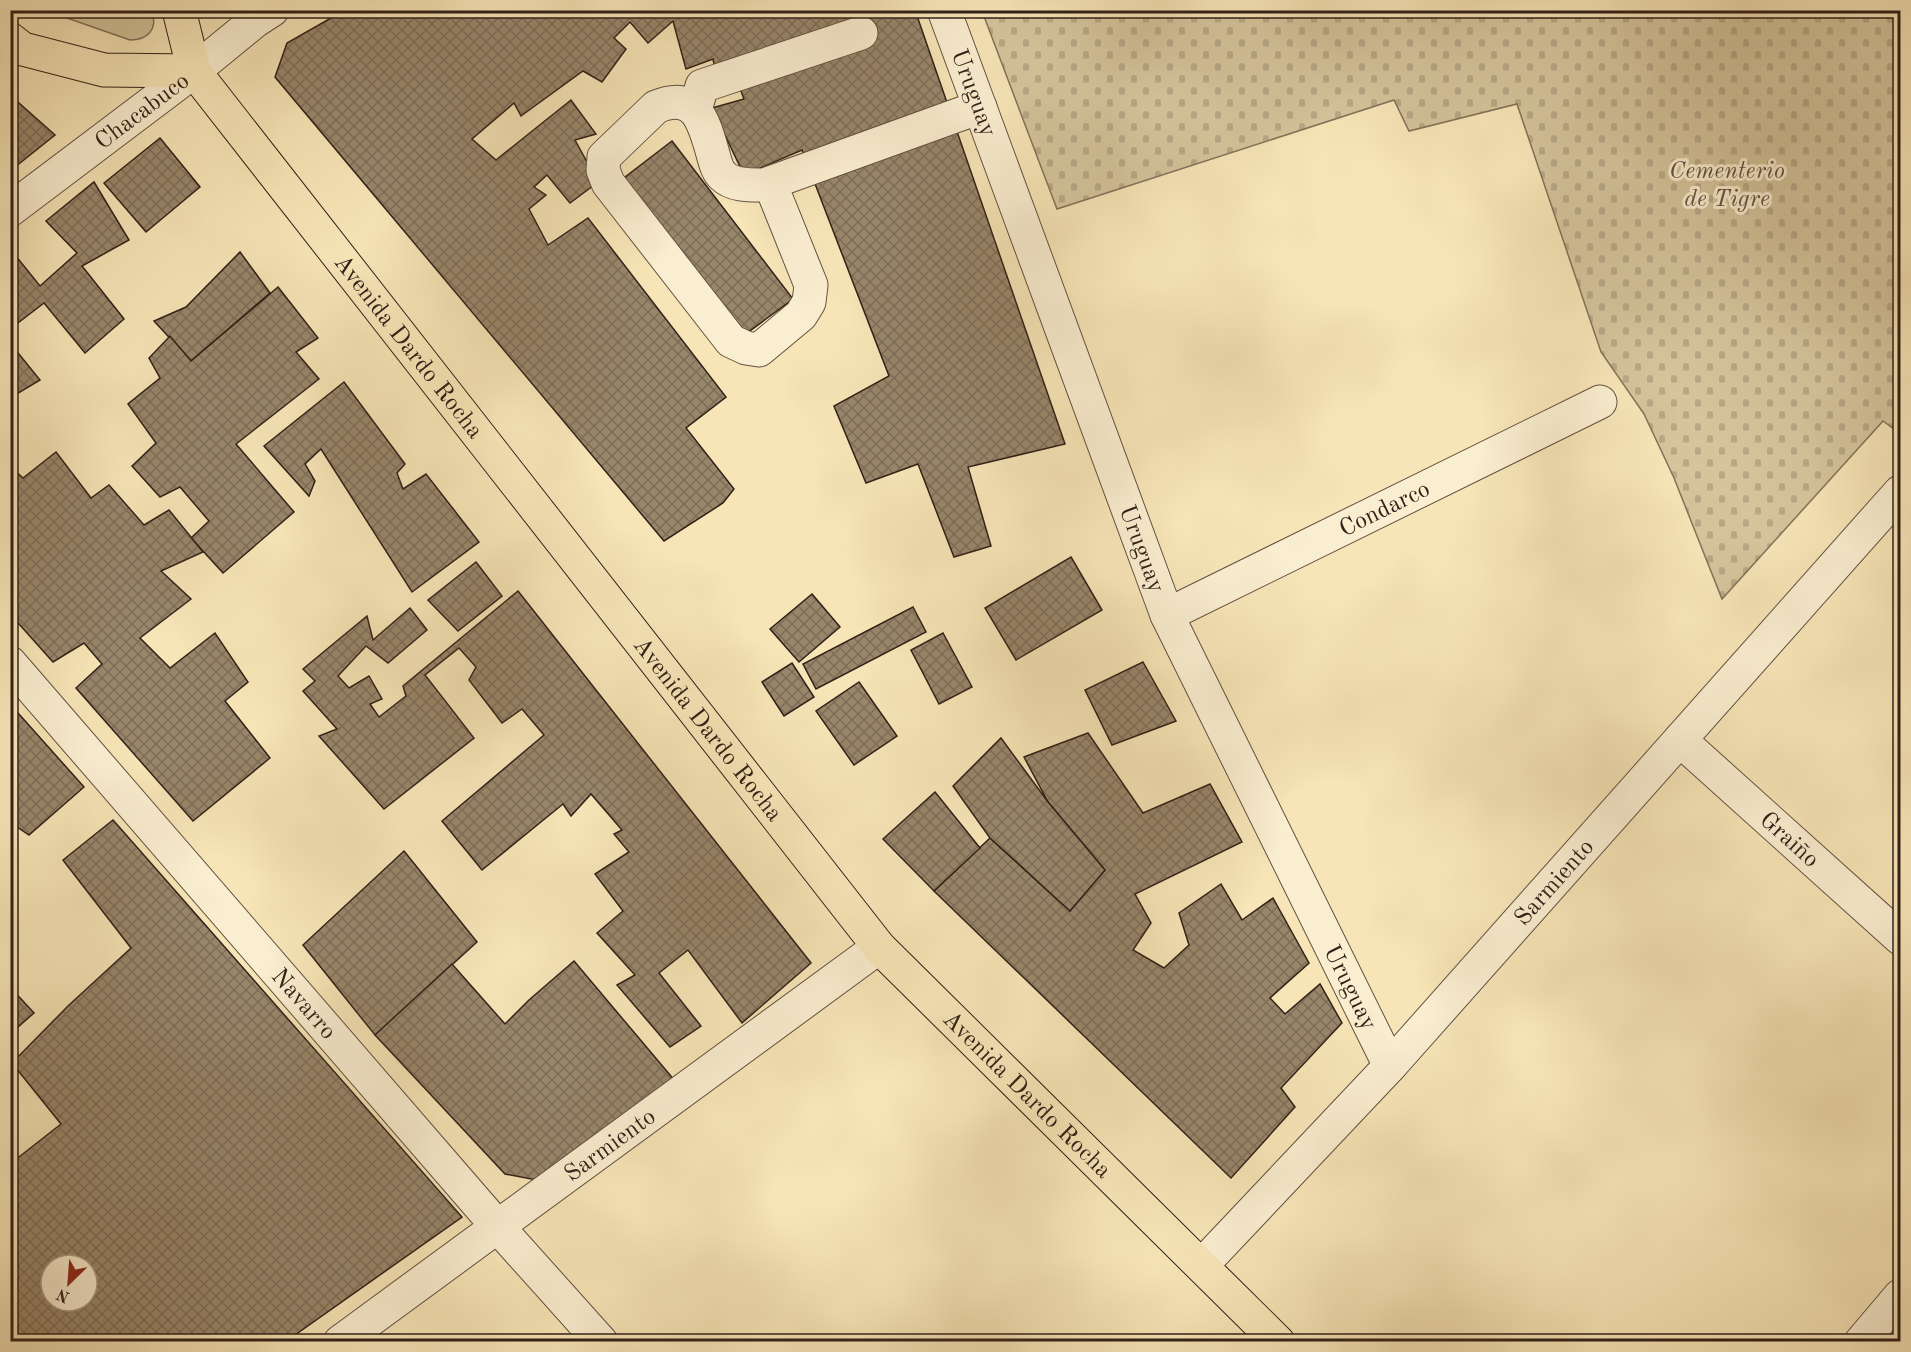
<svg xmlns="http://www.w3.org/2000/svg" width="1911" height="1352" viewBox="0 0 1911 1352" font-family="'Old Standard TT',serif">
<style>
.green{fill:#d5c49c;stroke:#83725a;stroke-width:1.5}
.cemetery{fill:url(#cemetery-stones);stroke:#83725a;stroke-width:1.5}
.building{fill:url(#building-cross-hatch);stroke:#312018;stroke-width:1.5;fill-rule:evenodd}
.lines{fill:none;stroke-linecap:round;stroke-linejoin:round}
.minor-casing{stroke:#625140;stroke-width:35}
.major-casing{stroke:#312018;stroke-width:35}
.minor{stroke:#faeed0;stroke-width:33}
.major{stroke:#f7e5b7;stroke-width:33}
.labels{text-anchor:middle;stroke-width:6;stroke-linejoin:round;paint-order:stroke}
.street-label{font-size:24px;fill:#312018;stroke:#faeed0}
.park-label{font-size:24px;font-style:italic;fill:#625140;stroke:#faeed0}
</style>
<defs>
<pattern id="cemetery-stones" width="16" height="16" patternUnits="userSpaceOnUse" patternTransform="scale(1.5)"><rect width="16" height="16" fill="#d5c49c"/><path d="M2 7V4a2 2 0 0 1 4 0v3zM10 15v-3a2 2 0 0 1 4 0v3z" fill="#b7a886"/></pattern>
<pattern id="building-cross-hatch" width="8" height="8" patternUnits="userSpaceOnUse" patternTransform="scale(1.5)"><rect width="8" height="8" fill="#98866b"/><path d="M0 0l8 8M0 8l8-8" fill="none" stroke="#7d6d57"/></pattern>
</defs>
<rect width="100%" height="100%" fill="#f7e5b7"/>
<filter id="stains"><feTurbulence type="fractalNoise" baseFrequency=".00333" numOctaves="4"/><feColorMatrix values="0 0 0 0 .2 0 0 0 0 .09 0 0 0 0 .02 0 0 0 .5 -.17"/></filter>
<radialGradient id="worn" r=".72"><stop offset=".6" stop-color="#630" stop-opacity="0"/><stop offset="1" stop-color="#630" stop-opacity=".3"/></radialGradient>
<path class="green" d="M 47,11 L 152,11 C 158,29 148,40 130,40 Z"/>
<polygon class="cemetery" points="982,11 1900,11 1900,428 1898,432 1883,421 1722,599 1674,478 1644,414 1601,352 1517,104 1409,131 1394,100 1057,209"/>
<g class="building">
<polygon points="345,10 915,10 1065,444 968,467 991,546 954,557 918,464 866,483 834,406 889,376 802,150 744,175 712,108 744,99 731,65 716,74 713,59 686,69 673,21 648,43 630,22 614,38 626,49 602,82 583,71 521,116 514,103 472,139 496,160 571,100 596,134 575,140 598,182 570,203 547,175 534,187 546,195 529,209 548,245 588,218 726,397 686,428 734,489 723,503 664,541 275,77 287,43"/>
<polygon points="10,95 55,135 10,171"/>
<polygon points="160,138 200,187 146,232 104,183"/>
<polygon points="672,141 793,299 743,336 620,181"/>
<polygon points="94,182 129,240 82,266 124,319 85,353 44,303 10,329 10,258 15,255 40,286 77,253 46,221"/>
<polygon points="240,252 270,293 191,361 154,321 186,307"/>
<polygon points="278,287 318,338 296,352 319,379 236,444 294,512 223,573 191,538 209,521 180,487 160,497 132,466 156,443 128,404 160,378 149,358 170,336 191,361"/>
<polygon points="10,343 40,380 10,398"/>
<polygon points="344,382 405,464 397,473 403,489 426,474 479,542 412,592 321,449 305,464 315,481 309,496 264,446"/>
<polygon points="56,452 91,498 109,485 144,525 169,510 203,552 161,571 191,599 140,638 170,668 215,633 248,682 225,701 270,758 193,821 76,688 102,664 84,643 53,662 10,614 10,466 23,478"/>
<polygon points="1071,557 1102,610 1016,660 985,608"/>
<polygon points="476,562 502,596 458,631 428,600"/>
<polygon points="518,591 811,963 742,1023 688,950 659,973 701,1026 670,1047 617,985 635,975 597,933 623,911 595,874 629,852 614,834 622,830 591,794 571,816 563,804 482,870 442,821 544,735 522,709 502,723 469,680 476,667 459,648 425,675 474,738 384,809 319,736 337,729 303,691 315,681 303,669 367,616 373,640 410,608 427,630 388,663 366,646 338,676 349,688 369,676 382,699 370,704 379,717 406,696 403,686"/>
<polygon points="812,594 840,627 799,662 770,629"/>
<polygon points="913,607 926,632 816,689 803,664"/>
<polygon points="943,633 972,687 939,704 911,650"/>
<polygon points="1143,662 1176,721 1112,745 1085,690"/>
<polygon points="792,663 814,697 784,716 762,682"/>
<polygon points="859,682 897,736 854,765 816,711"/>
<polygon points="10,704 84,787 29,835 10,822"/>
<polygon points="1088,733 1143,813 1210,784 1242,842 1135,894 1151,923 1133,950 1164,968 1189,945 1179,913 1221,884 1242,920 1273,898 1309,963 1270,998 1285,1014 1320,984 1342,1023 1281,1088 1295,1107 1231,1178 934,891 990,838 1070,911 1105,870 1048,802 1024,757"/>
<polygon points="1001,738 1048,802 1105,870 1070,911 990,838 953,786"/>
<polygon points="935,792 980,848 934,891 883,839"/>
<path d="M 113,820 L 462,1217 L 285,1342 L 10,1342 L 10,1164 L 61,1124 L 12,1063 L 68,1006 L 131,948 L 63,860 ZM 51,1265 L 87,1265 L 87,1301 L 51,1301 Z"/>
<polygon points="404,851 477,942 375,1035 303,945"/>
<polygon points="574,961 675,1081 547,1182 505,1174 375,1035 452,964 505,1024 529,1000"/>
<polygon points="10,987 34,1013 10,1034"/>
</g>
<g class="lines">
<g class="minor-casing">
<g id="minor">
<path id="s1" d="M 944,10 L 1167,615 L 1390,1066"/>
<polyline points="695,110 702,86 861,33"/>
<path d="M 770,183 L 811,285 L 809,302 L 801,315 L 759,350 L 746,348 L 731,341 L 608,183 L 603,170 L 604,157 L 656,107 C 697,90 704,123 713,154 C 715,161 717,171 723,176 C 733,186 751,185 764,185 L 980,107"/>
<path id="s2" d="M 10,210 L 194,71 L 255,21 L 272,10"/>
<path id="s3" d="M 1167,615 L 1600,402"/>
<path id="s4" d="M 10,663 L 498,1227 L 601,1342"/>
<path id="s5" d="M 1680,740 L 1900,938"/>
<path id="s6" d="M 1202,1265 L 1390,1066 L 1900,492"/>
<path id="s7" d="M 340,1342 L 879,947"/>
<polyline points="1861,1342 1900,1296"/>
</g>
</g>
<g class="major-casing">
<g id="major">
<path id="s8" d="M 179,10 L 194,71 L 879,947 L 1278,1342"/>
<polyline points="10,39 23,49 104,70 194,71"/>
</g>
</g>
<use href="#minor" class="minor"/>
<use href="#major" class="major"/>
</g>
<g class="labels">
<g class="street-label">
<text dy="8" stroke="none"><textPath href="#s1" startOffset="88">Uruguay</textPath></text>
<text dy="8" stroke="none"><textPath href="#s2" startOffset="165">Chacabuco</textPath></text>
<text dy="8" stroke="none"><textPath href="#s8" startOffset="412">Avenida Dardo Rocha</textPath></text>
<text dy="8" stroke="none"><textPath href="#s3" startOffset="242">Condarco</textPath></text>
<text dy="8" stroke="none"><textPath href="#s1" startOffset="574">Uruguay</textPath></text>
<text dy="8" stroke="none"><textPath href="#s8" startOffset="898">Avenida Dardo Rocha</textPath></text>
<text dy="8" stroke="none"><textPath href="#s5" startOffset="148">Graiño</textPath></text>
<text dy="8" stroke="none"><textPath href="#s6" startOffset="520">Sarmiento</textPath></text>
<text dy="8" stroke="none"><textPath href="#s1" startOffset="1060">Uruguay</textPath></text>
<text dy="8" stroke="none"><textPath href="#s4" startOffset="450">Navarro</textPath></text>
<text dy="8" stroke="none"><textPath href="#s8" startOffset="1384">Avenida Dardo Rocha</textPath></text>
<text dy="8" stroke="none"><textPath href="#s7" startOffset="334">Sarmiento</textPath></text>
</g>
<g class="park-label">
<text x="1727" y="178">Cementerio<tspan x="1727" dy="28">de Tigre</tspan></text>
</g>
</g>
<rect width="1911" height="1352" fill="none" stroke="#f7e5b7" stroke-width="36"/>
<rect x="12" y="12" width="1887" height="1328" fill="none" stroke="#312018" stroke-width="3"/>
<rect x="18" y="18" width="1875" height="1316" fill="none" stroke="#312018" stroke-width="1.5"/>
<g transform="translate(69 1283) rotate(205)"><circle r="28" fill="#faeed0" stroke="#aa9c86" stroke-width="1.5"/>
<path d="M0-4.5L10 22L0 15L-10 22Z" fill="#8f2418"/>
<text y="-9" font-size="16" font-weight="bold" text-anchor="middle" fill="#312018">N</text>
</g>
<rect width="100%" height="100%" filter="url(#stains)"/>
<rect width="100%" height="100%" fill="url(#worn)"/>
</svg>
